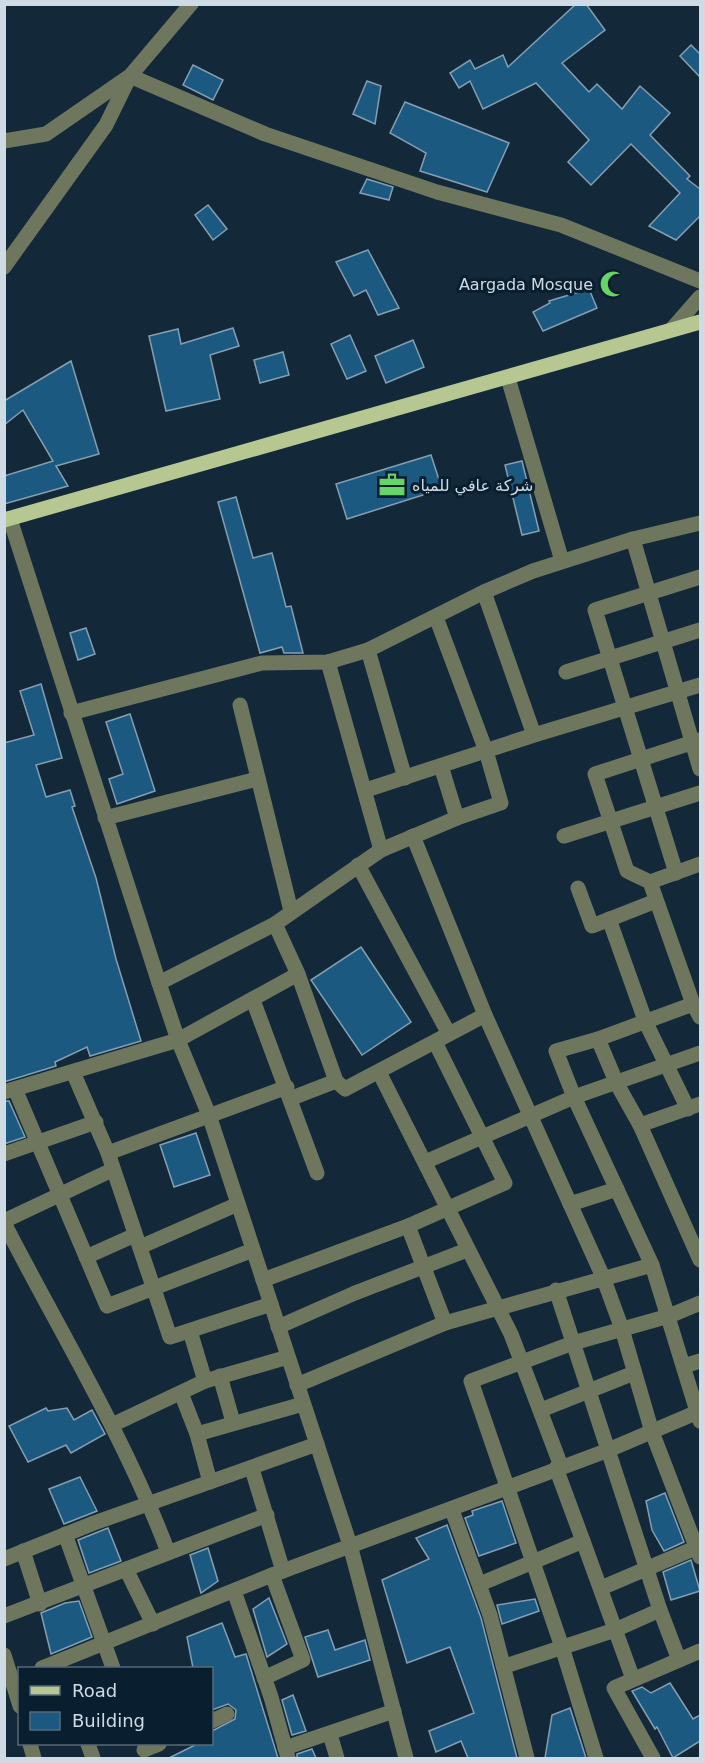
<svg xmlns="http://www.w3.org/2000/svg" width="705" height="1763" viewBox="0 0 705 1763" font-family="'DejaVu Sans',Vazirmatn,sans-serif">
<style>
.building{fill:#1c5980;stroke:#859fb2;stroke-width:1.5}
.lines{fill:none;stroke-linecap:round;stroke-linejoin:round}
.minor{stroke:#6e765d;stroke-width:15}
.major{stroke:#b6c791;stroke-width:15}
.labels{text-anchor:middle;stroke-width:6;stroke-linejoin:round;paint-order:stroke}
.poi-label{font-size:16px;fill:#cedbe5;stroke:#091f2f;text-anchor:end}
</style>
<rect width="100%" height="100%" fill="#132939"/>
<g class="building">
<polygon points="576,4 586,4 605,30 562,63 589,92 597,84 622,109 640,86 670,113 650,135 690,176 687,179 700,189 700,216 676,240 649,226 680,193 631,144 591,185 568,162 589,140 536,83 483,109 470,81 459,88 450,73 470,60 475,69 503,55 508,67"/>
<polygon points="691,45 700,54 700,77 680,56"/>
<polygon points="193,65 223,80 213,100 183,85"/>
<polygon points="367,81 381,86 375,124 353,114"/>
<polygon points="405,102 509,143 487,192 420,171 426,153 390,133"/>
<polygon points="367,179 393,187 389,200 360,193"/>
<polygon points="208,205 227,229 213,240 195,215"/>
<polygon points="368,250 399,308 378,315 366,290 354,296 336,262"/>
<polygon points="589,289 597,308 543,331 533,312 550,303 549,301"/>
<polygon points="233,328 239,346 210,355 220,399 166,411 149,336 178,329 181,344"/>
<polygon points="350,335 366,371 347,379 331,344"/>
<polygon points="413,340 424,367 386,383 375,356"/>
<polygon points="283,352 289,375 260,383 254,360"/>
<polygon points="71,361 99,454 56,466 68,486 4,504 4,476 53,461 23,410 4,425 4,401"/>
<polygon points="431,455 442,489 347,519 336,484"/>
<polygon points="522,461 539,531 522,535 505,465"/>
<polygon points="236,497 253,558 272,553 286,607 291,606 303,653 284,653 282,647 260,653 218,502"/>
<polygon points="86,628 95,654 78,660 70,633"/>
<polygon points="41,684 62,758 36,765 46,797 70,790 75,806 72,807 96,878 116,959 141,1041 90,1056 87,1047 55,1062 56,1066 4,1082 4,743 34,735 20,691"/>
<polygon points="130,714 155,791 117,804 109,779 123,774 106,722"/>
<polygon points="361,947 411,1022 362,1055 311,980"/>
<polygon points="4,1101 9,1101 25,1137 4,1144"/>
<polygon points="196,1133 210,1175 174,1187 160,1145"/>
<polygon points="46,1408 48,1411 67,1408 74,1420 92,1410 105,1434 71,1453 66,1445 28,1462 9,1426"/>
<polygon points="80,1477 97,1511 64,1524 49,1489"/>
<polygon points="665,1493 684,1542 664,1551 652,1530 646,1501"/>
<polygon points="502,1501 516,1543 479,1556 465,1518 473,1515 472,1511"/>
<polygon points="447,1525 481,1618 517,1758 468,1758 461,1741 436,1752 429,1731 474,1713 450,1647 407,1663 382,1580 429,1559 416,1538"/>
<polygon points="108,1528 121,1561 89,1573 78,1540"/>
<polygon points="208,1548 218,1581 201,1593 190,1555"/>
<polygon points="691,1560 700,1591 671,1600 663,1572"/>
<polygon points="269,1598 287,1644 267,1657 253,1609"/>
<polygon points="535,1599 539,1611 502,1624 497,1605"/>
<polygon points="79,1601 92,1637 51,1654 41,1613 65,1603"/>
<polygon points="222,1623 235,1657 246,1654 278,1758 169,1758 199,1743 212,1743 212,1731 235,1719 236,1710 228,1704 212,1710 212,1668 193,1668 187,1637"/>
<polygon points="328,1630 335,1650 365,1640 370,1660 318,1677 305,1637"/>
<polygon points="670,1683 693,1719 700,1715 700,1741 673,1758 657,1727 655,1729 632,1691 642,1687 651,1693"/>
<polygon points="293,1695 306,1731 292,1735 282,1700"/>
<polygon points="570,1708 586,1758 545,1758 552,1715"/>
<polygon points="312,1749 316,1758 297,1758 297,1754"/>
</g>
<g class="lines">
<g class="minor">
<polyline points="4,141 46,134 130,76 191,4"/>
<polyline points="4,267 106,125 130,76 265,134 437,192 561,225 700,281"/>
<polyline points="672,329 700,297"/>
<polyline points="508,378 562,561"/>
<polyline points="10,519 159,983 178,1040 209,1115 350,1545 406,1758"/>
<polyline points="633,539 700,769"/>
<polyline points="484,592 534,735"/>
<polyline points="436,617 486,751 501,803 457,818"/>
<polyline points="368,650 405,778"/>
<polyline points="328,662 381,850"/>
<polyline points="566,672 700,630"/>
<polyline points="240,705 291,911"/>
<polyline points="71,713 262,663 328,662 368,650 484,592 533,571 633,539 700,523"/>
<polyline points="700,740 595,774 627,871 650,882 700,864"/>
<polyline points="366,790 534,735 700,685"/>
<polyline points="105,818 257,779"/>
<polyline points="413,836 485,1015 603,1277 622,1329 652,1432 700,1557"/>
<polyline points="564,836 700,793"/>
<polyline points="358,865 449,1034"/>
<polyline points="676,873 595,610 700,577"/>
<polyline points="650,882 693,1004 700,1017"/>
<polyline points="578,888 592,926 656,901"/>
<polyline points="609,919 646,1023 688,1109"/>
<polyline points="275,924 298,974 336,1081 345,1089 485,1015"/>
<polyline points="159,983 275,924 381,850 457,818 441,766"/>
<polyline points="253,1000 317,1173"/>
<polyline points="693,1004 598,1039 556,1051 574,1097 652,1265 700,1421"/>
<polyline points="598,1039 617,1084 640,1125 700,1104"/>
<polyline points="435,1042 505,1183 408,1226 445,1323"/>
<polyline points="73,1072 108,1153 170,1337 271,1304"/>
<polyline points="379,1072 511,1334 561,1466"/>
<polyline points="15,1089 107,1306 253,1250"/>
<polyline points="4,1092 178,1040 298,974"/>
<polyline points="292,1098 336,1081"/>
<polyline points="640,1125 700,1260"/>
<polyline points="108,1153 287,1087"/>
<polyline points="4,1154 96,1122"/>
<polyline points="425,1162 574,1097 700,1053"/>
<polyline points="570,1204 617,1189"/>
<polyline points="4,1221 112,1170"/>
<path d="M 4,1223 C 60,1332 125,1437 168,1552"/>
<polyline points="140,1247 238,1204"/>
<polyline points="86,1257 135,1235"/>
<polyline points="263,1280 408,1226"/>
<polyline points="278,1327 355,1293 467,1250"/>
<polyline points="190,1331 205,1381"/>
<polyline points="684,1366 700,1361"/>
<polyline points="220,1376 233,1422"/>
<polyline points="297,1385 445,1323 652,1265"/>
<polyline points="181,1393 197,1434 210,1482"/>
<polyline points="541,1410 634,1373"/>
<polyline points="112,1425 205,1381 288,1357"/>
<polyline points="197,1434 303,1404"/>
<polyline points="556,1468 583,1541"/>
<polyline points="252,1469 283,1571"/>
<polyline points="452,1510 490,1615 527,1758"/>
<polyline points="65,1534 113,1668"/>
<polyline points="23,1551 40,1604"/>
<polyline points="4,1559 94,1523 317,1444"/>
<polyline points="126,1569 153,1624"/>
<polyline points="480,1584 583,1541 633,1679"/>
<polyline points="601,1588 700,1546"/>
<polyline points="234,1591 271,1697 288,1758"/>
<polyline points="660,1610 679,1660"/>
<polyline points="4,1616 267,1515"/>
<polyline points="4,1655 20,1706"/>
<polyline points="505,1666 615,1630 660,1610 556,1290"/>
<polyline points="42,1668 272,1575 606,1451 700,1411"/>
<polyline points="264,1678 303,1660 272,1575"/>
<polyline points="212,1721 227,1714"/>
<polyline points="330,1734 337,1758"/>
<polyline points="30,1744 34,1758"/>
<polyline points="88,1744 93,1758"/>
<polyline points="285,1748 394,1711"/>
<polyline points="144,1750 159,1744"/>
<polyline points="596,1758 562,1647 471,1381 573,1343 669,1316 700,1303"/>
<polyline points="653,1758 614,1688 700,1651"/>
</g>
<polyline class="major" points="4,520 700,322"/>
</g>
<defs>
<g id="mosque-bare" transform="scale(2.07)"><path d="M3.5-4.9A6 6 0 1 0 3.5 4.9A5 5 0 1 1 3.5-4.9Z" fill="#66d467" stroke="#091f2f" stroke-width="2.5" paint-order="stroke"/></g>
<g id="office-bare" transform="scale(2.07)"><path d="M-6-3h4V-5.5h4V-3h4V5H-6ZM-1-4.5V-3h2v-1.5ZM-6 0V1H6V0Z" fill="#66d467" stroke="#091f2f" stroke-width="2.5" paint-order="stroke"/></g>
</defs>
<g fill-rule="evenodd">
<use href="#mosque-bare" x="613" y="284"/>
<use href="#office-bare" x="392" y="485"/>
</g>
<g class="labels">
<g class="poi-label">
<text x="593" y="290">Aargada Mosque</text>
<text x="412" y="491" text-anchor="start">شركة عافي للمياه</text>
</g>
</g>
<rect width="705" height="1763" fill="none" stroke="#cedbe5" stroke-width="12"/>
<rect x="18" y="1667" width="195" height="78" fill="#091f2f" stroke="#586a78" stroke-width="1.5"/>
<rect x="30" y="1686" width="30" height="9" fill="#b6c791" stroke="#586a78" stroke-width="1.5"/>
<text x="72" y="1697" font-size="18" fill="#cedbe5">Road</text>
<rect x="30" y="1712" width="30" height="18" fill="#1c5980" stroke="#586a78" stroke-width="1.5"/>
<text x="72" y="1727" font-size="18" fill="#cedbe5">Building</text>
</svg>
